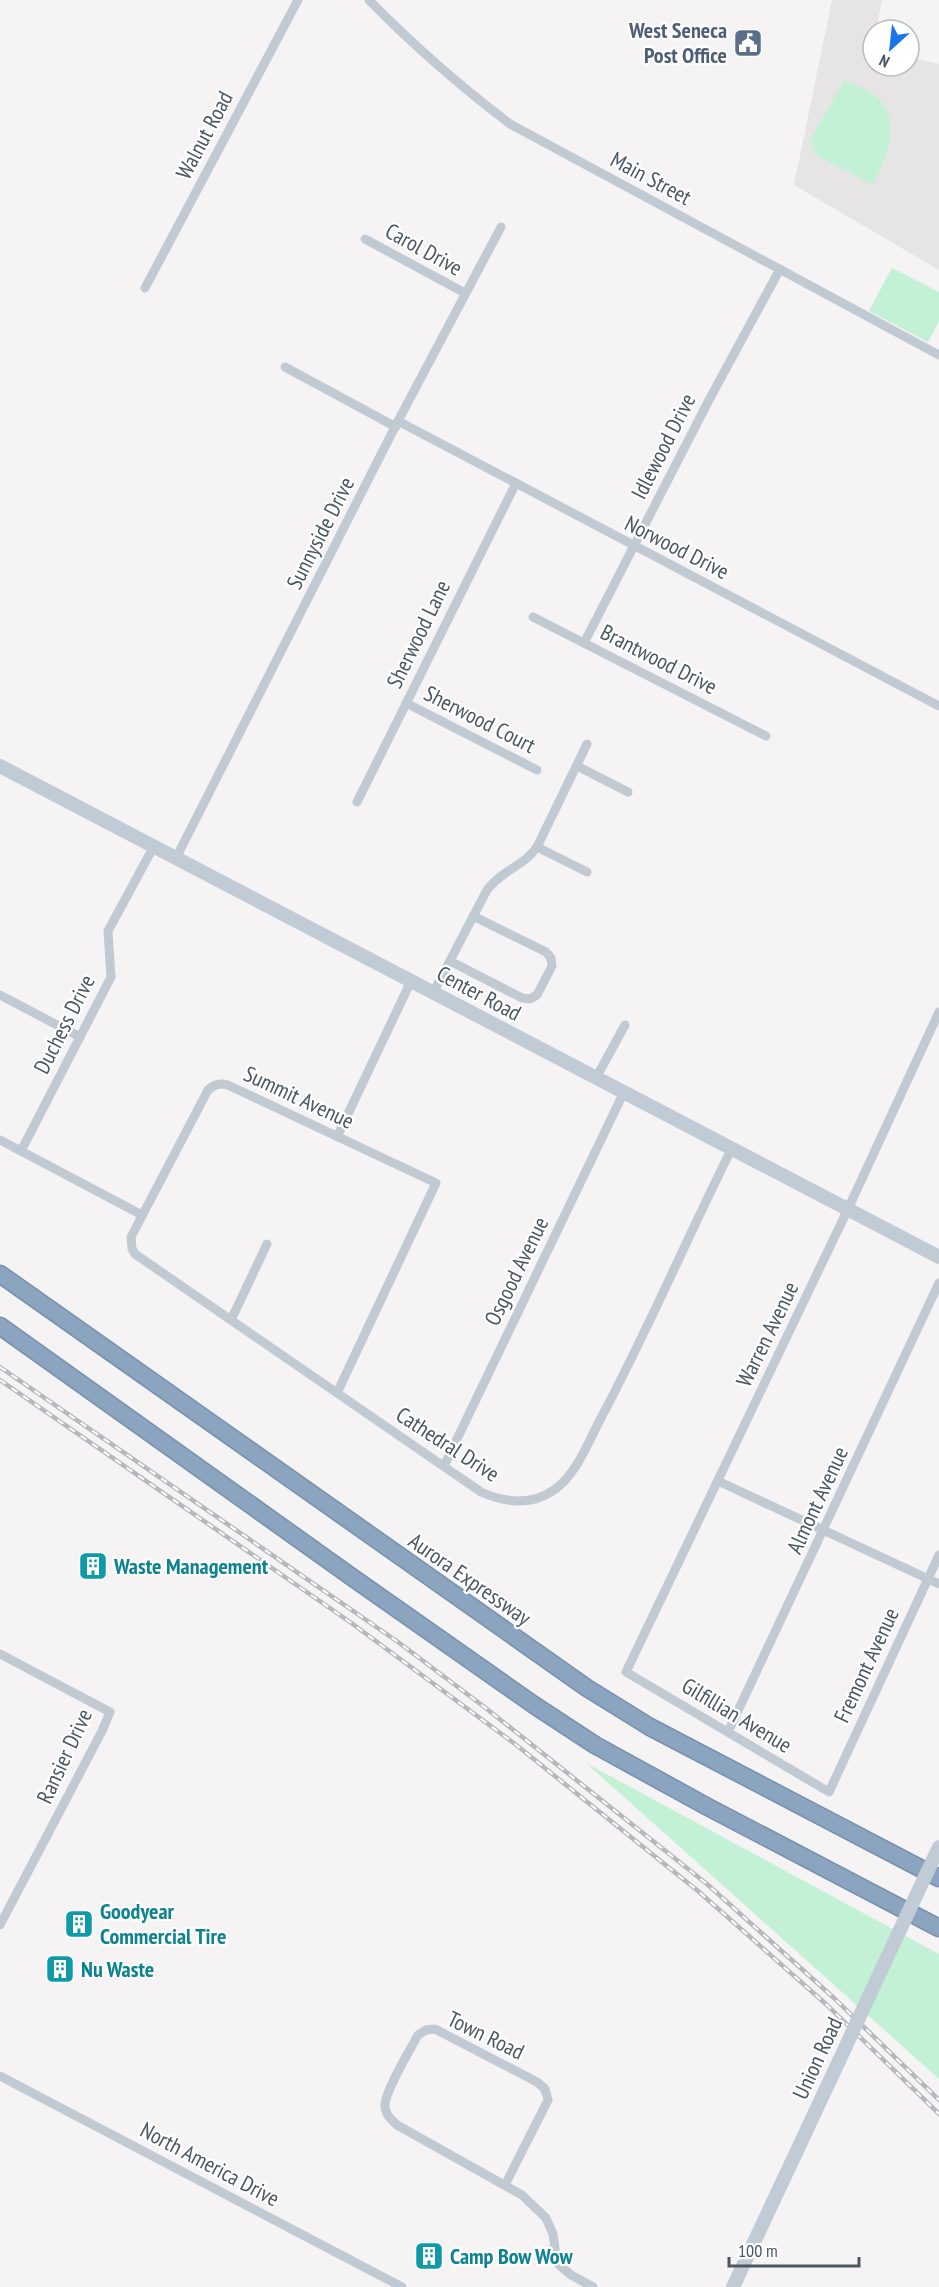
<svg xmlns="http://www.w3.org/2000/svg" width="939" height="2287" viewBox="0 0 939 2287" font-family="'PT Sans Narrow',sans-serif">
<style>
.education{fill:#e6e4e5}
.green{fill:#c3f1d5}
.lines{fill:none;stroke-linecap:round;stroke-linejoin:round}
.highway-casing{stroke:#7690ad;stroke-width:19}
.street{stroke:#c1cad2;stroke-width:9}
.secondary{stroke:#c1cbd6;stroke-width:14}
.highway{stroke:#8ba5c1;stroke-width:16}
.rail-casing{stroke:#b5b8bd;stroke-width:4.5}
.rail{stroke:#fff;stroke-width:2;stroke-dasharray:7;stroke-linecap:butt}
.secondary-bridge{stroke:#c1cbd6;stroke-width:14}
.labels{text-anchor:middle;stroke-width:4.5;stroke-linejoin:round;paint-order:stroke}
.service-label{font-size:22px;font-weight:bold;fill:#4e5e75;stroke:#fff;text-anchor:end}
.street-label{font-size:22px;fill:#4a5661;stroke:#fff}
.culture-label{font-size:22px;font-weight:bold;fill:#0d838f;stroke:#fff;text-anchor:start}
</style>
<rect width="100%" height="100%" fill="#f5f3f3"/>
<polygon class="education" points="832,0 882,0 876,30 873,30 873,66 909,66 909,57 939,64 939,270 794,185"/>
<g class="green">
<path d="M 844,80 C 852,84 862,87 870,92 C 906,115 887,156 873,185 L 816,155 L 810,141 Z"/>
<polygon points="892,268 939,292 939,321 928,342 869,311"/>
<polygon points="586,1763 939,1954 939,2079"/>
</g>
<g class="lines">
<g class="highway-casing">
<g id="highway">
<polyline points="0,1274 587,1688 650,1727 939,1878"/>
<polyline points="0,1326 356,1580 534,1705 595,1745 706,1806 939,1928"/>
</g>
</g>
<g class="street">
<path d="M 369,0 C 414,46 459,85 510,124 L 939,355"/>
<polyline points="365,239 465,293"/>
<polyline points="145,288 298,0"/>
<polyline points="285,367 396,427"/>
<polyline points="398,421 939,706"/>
<polyline points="533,617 766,736"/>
<polyline points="584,643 709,400 780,269"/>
<polyline points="406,703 537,770"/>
<polyline points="577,766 628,792"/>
<polyline points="357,802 516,483"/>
<polyline points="537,847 587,872"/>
<polyline points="176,858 398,421 501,227"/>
<polyline points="450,961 522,998 530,999 537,995 552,966 551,958 546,952 473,916"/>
<path d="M 433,993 L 487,890 C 502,870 524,866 537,847 L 587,744"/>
<polyline points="0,995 80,1037"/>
<polyline points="939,1012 848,1209 626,1672 829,1792 939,1555"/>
<polyline points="596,1078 625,1025"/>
<polyline points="337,1137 411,981"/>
<polyline points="0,1140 142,1215"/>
<polyline points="21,1151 111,977 108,931 154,846"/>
<polyline points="231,1320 267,1244"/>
<path d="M 337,1393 L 436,1183 L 228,1085 C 220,1083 215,1084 208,1090 L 131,1237 L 132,1249 L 135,1254 L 481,1492 C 506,1503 531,1506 554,1490 C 577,1474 588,1442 601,1418 C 648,1330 687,1238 732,1148"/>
<polyline points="444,1466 624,1092"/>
<polyline points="718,1481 939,1584"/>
<polyline points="0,1654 110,1712 102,1731 0,1925"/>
<polyline points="728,1732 939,1283"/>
<polyline points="0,2076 402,2287"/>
<path d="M 505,2185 L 548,2100 L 545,2089 L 537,2082 L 435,2029 L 426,2030 L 418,2035 C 410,2050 385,2091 385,2105 C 385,2115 391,2119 397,2125 L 522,2195 L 546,2218 L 553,2234 L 557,2263 L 571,2275 L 593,2287"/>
</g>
<g class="secondary">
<polyline points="0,766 939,1257"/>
<polyline points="870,1994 899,1932"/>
<polyline points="733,2287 839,2061"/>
</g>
<use href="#highway" class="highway"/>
<g class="rail-casing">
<g id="rail">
<polyline points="0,1367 398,1642 487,1709 707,1884 834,1998 939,2100"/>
<polyline points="0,1380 350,1622 515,1744 698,1891 827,2005 939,2114"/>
</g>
</g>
<use href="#rail" class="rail"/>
<g class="secondary-bridge">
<polyline points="899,1932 939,1847"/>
<polyline points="839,2061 870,1994"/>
</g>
</g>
<defs>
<g id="civic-square" transform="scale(1.5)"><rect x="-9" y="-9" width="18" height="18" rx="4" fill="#5c6f8a" stroke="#fff"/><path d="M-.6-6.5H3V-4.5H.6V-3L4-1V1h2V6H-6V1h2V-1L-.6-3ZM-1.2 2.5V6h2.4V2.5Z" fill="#fff"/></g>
<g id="building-square" transform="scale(1.5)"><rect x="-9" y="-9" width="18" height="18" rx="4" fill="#0f9aa8" stroke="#fff"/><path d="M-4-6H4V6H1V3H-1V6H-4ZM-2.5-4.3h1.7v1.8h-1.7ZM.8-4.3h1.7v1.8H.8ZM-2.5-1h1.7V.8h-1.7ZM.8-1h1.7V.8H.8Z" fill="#fff"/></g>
</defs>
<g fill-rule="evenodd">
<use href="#civic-square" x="748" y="43"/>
<use href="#building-square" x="93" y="1566"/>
<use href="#building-square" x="79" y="1924"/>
<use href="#building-square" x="60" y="1969"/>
<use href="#building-square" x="429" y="2256"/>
</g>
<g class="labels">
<g class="service-label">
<text x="727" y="38">West Seneca<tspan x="727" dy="25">Post Office</tspan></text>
</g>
<g class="street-label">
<text transform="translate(204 135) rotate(-62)" y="8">Walnut Road</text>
<text transform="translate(651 178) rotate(28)" y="8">Main Street</text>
<text transform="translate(424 249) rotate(29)" y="8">Carol Drive</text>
<text transform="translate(663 446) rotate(-63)" y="8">Idlewood Drive</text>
<text transform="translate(320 533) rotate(-63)" y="8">Sunnyside Drive</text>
<text transform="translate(677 547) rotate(27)" y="8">Norwood Drive</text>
<text transform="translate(418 634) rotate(-64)" y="8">Sherwood Lane</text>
<text transform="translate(659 659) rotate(27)" y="8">Brantwood Drive</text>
<text transform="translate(480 719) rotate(27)" y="8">Sherwood Court</text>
<text transform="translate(479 993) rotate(28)" y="8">Center Road</text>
<text transform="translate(64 1024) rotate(-63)" y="8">Duchess Drive</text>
<text transform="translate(299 1097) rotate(25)" y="8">Summit Avenue</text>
<text transform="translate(516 1271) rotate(-64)" y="8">Osgood Avenue</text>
<text transform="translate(767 1334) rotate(-64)" y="8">Warren Avenue</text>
<text transform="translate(448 1444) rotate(33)" y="8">Cathedral Drive</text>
<text transform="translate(817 1500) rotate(-65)" y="8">Almont Avenue</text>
<text transform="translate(470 1579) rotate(35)" y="8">Aurora Expressway</text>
<text transform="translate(866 1665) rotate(-65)" y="8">Fremont Avenue</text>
<text transform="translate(737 1715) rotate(31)" y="8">Gilfillian Avenue</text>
<text transform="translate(64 1756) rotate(-65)" y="8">Ransier Drive</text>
<text transform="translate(486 2035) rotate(26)" y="8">Town Road</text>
<text transform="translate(817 2058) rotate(-65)" y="8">Union Road</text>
<text transform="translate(210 2164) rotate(28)" y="8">North America Drive</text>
</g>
<g class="culture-label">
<text x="114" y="1574">Waste Management</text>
<text x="100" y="1919">Goodyear<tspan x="100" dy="25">Commercial Tire</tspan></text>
<text x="81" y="1977">Nu Waste</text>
<text x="450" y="2264">Camp Bow Wow</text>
</g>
</g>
<g transform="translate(891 48) rotate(207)"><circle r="28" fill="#ffffff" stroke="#b7bbc0" stroke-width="1.5"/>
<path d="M0-4.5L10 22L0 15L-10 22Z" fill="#1a73e8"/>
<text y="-9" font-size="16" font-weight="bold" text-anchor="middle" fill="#4a5661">N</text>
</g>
<path d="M729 2257v9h130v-9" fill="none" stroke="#4a5661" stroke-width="3"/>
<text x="738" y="2257" font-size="18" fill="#4a5661" stroke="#ffffff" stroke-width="4.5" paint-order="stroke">100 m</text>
</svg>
